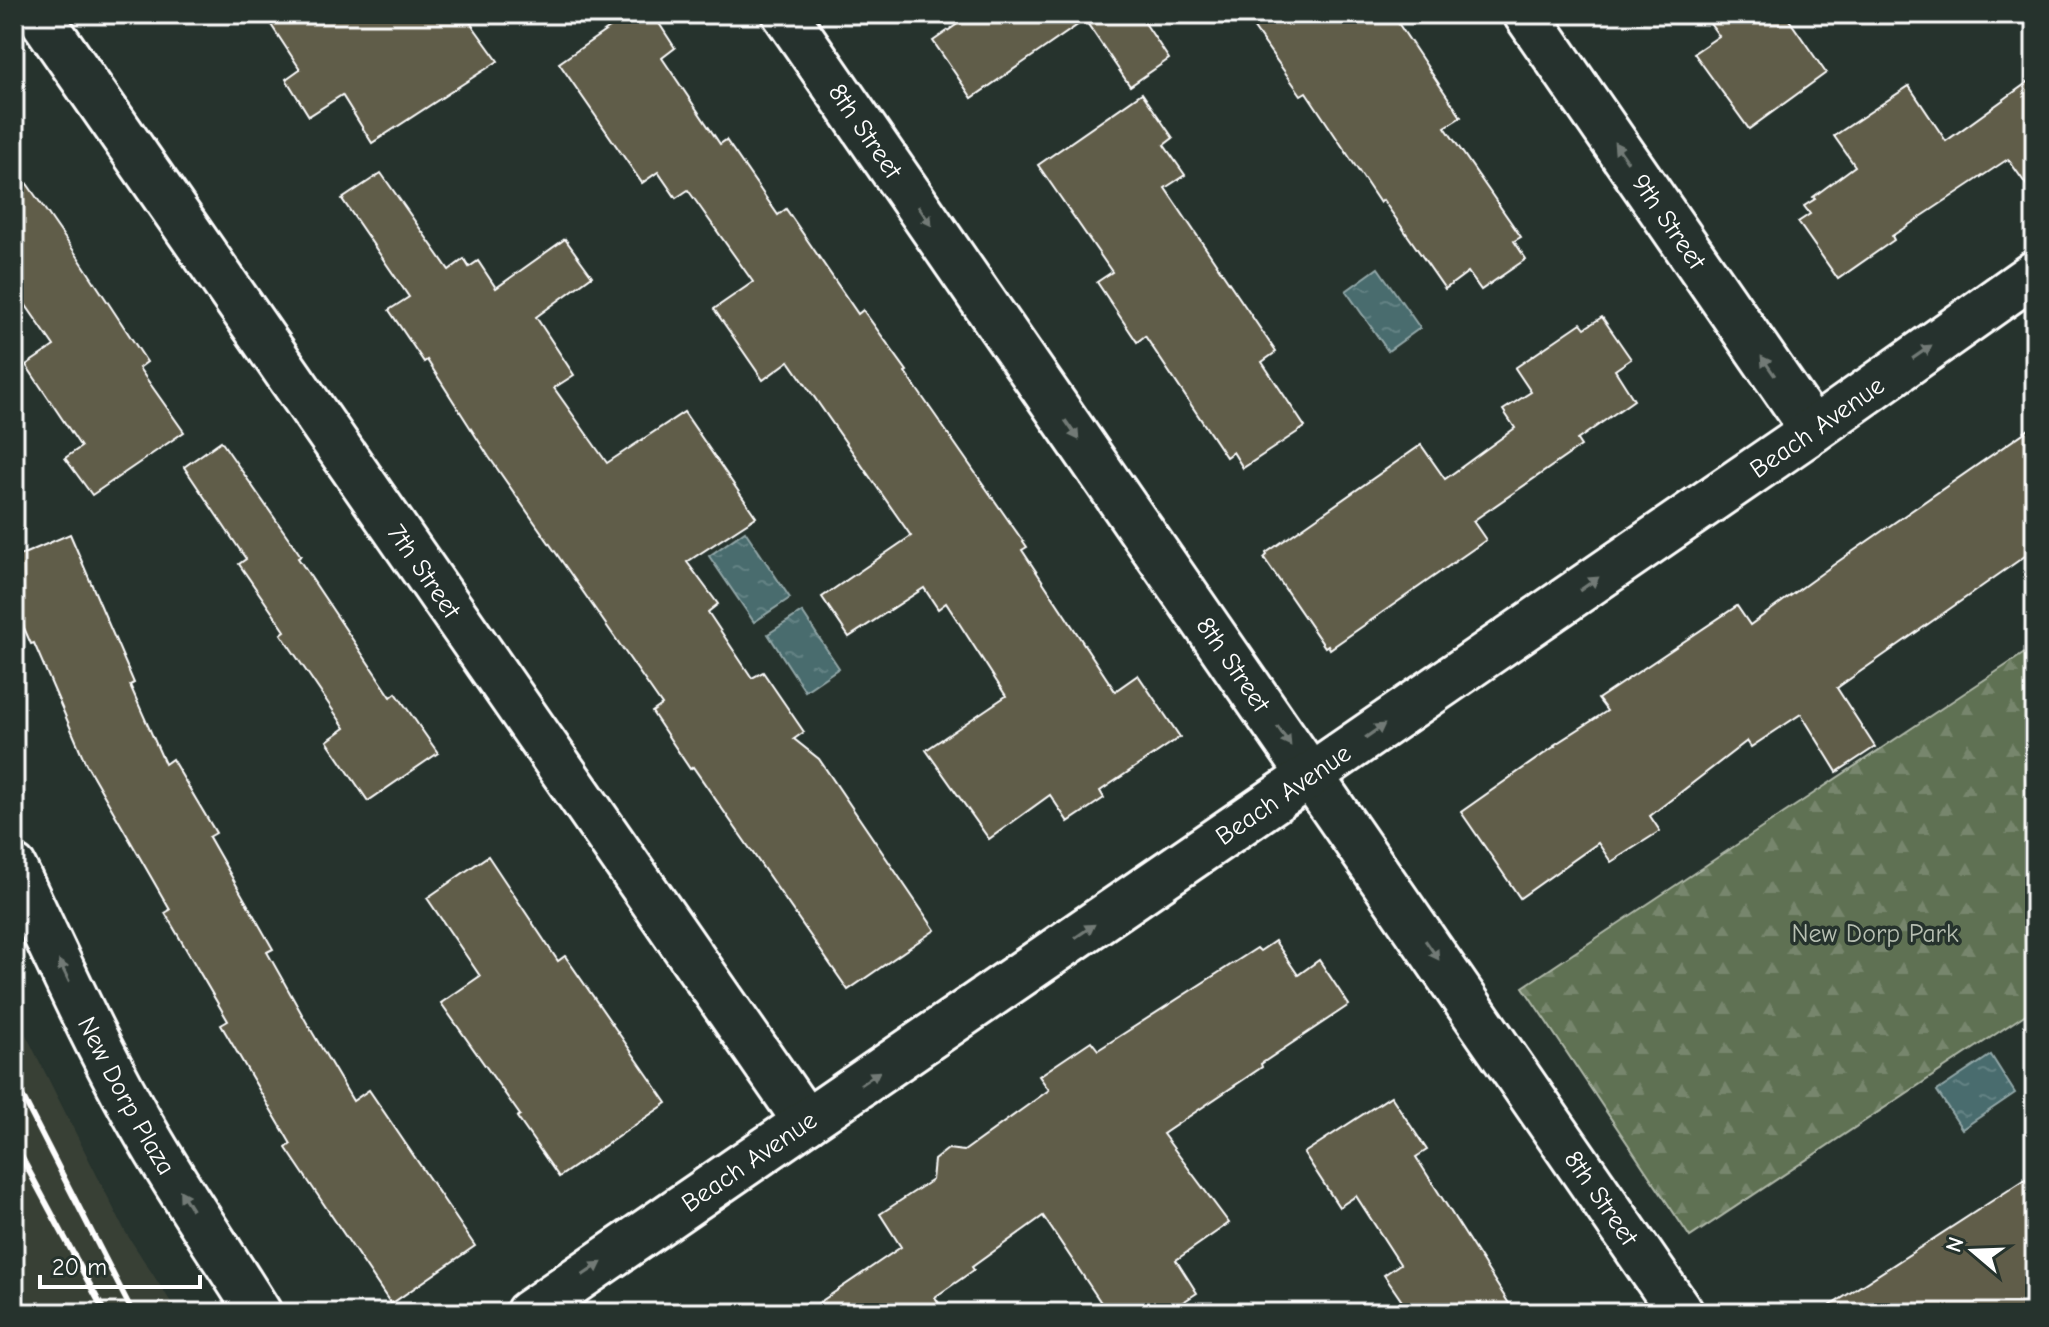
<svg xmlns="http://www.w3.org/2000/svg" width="2049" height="1327" viewBox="0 0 2049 1327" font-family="'Comic Neue',sans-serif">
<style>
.built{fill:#384036}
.forest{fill:url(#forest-firs);stroke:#afb8a9;stroke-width:2}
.water{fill:url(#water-ripples);stroke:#92a7a8;stroke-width:2}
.building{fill:#615d4a;stroke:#fff;stroke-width:2}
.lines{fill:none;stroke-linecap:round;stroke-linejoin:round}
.street-casing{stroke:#fff;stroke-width:50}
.street{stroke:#26332d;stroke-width:44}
.rail{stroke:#fff;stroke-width:6}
.oneway{fill:#727a76}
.labels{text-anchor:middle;stroke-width:7;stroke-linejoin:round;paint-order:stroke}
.street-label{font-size:26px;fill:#fff;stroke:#26332d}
.park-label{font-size:26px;fill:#b7bfb2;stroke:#26332d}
</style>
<defs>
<pattern id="forest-firs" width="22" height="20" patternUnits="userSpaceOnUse" patternTransform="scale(2)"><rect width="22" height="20" fill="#5f7153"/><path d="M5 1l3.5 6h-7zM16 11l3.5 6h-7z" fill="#77866d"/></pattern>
<pattern id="water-ripples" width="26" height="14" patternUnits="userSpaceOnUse" patternTransform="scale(2)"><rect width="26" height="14" fill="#496c6e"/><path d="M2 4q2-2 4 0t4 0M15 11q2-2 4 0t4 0" fill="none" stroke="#648284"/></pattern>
</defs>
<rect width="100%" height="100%" fill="#26332d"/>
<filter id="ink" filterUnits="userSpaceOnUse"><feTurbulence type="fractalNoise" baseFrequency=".0125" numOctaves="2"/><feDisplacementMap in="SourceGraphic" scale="16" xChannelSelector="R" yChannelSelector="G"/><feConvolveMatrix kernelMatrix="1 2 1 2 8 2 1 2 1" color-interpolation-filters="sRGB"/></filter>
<g filter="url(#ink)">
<polygon class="built" points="14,1011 126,1233 178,1313 14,1313"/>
<polygon class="forest" points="2035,646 2035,1008 1690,1237 1523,987"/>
<g class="water">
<polygon points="1378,268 1420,328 1388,351 1346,291"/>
<polygon points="745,531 790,598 754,622 709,556"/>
<polygon points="802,612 839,668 805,691 768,634"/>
<polygon points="1991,1055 2015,1093 1962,1129 1937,1091"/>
</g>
<g class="building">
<polygon points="264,14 464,14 498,61 372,143 342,95 309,116 286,79 300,69"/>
<polygon points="630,14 653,14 675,48 662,58 720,144 726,140 778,215 786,209 858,314 863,310 907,371 905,372 1027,547 1022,550 1115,691 1138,675 1180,737 1100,791 1104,798 1068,822 1050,795 989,839 926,750 1006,696 946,603 938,609 924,588 849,637 822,597 911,536 789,361 763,380 714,309 753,282 688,190 676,198 658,172 642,183 559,63"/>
<polygon points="972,14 1139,14 1169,59 1130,86 1085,20 972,98 933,41"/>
<polygon points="1244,14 1392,14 1461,117 1445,127 1521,237 1514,241 1526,259 1481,290 1468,272 1445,289 1383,200 1380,203 1306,92 1301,95"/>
<polygon points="1703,14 1785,14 1826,73 1749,129 1694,53 1719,36"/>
<polygon points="2035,77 2035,197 2008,159 1892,236 1894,240 1838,279 1798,222 1810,214 1804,206 1815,199 1813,197 1855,166 1834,136 1909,86 1946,141"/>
<polygon points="1142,93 1173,138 1164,145 1185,175 1165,188 1276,352 1262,362 1305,427 1243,468 1233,452 1226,457 1145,336 1137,342 1097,282 1112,272 1038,165"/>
<polygon points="14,165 78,257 147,362 139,368 184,432 92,495 65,458 81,447 26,365 54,346 14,288"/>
<polygon points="381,173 449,270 464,259 469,267 478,261 496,288 565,239 592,276 536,317 574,375 554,388 607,463 684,412 756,517 687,562 718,604 708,612 752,678 763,672 804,732 794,739 819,759 935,930 848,990 693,767 690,769 652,712 662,705 489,457 427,360 424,362 389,310 409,297 342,199"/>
<polygon points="1602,317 1631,359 1615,370 1634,400 1577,440 1581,446 1473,521 1486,540 1330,649 1328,645 1325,647 1264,558 1267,555 1266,553 1421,445 1445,479 1515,428 1503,410 1531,392 1515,368 1581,323 1585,328"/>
<polygon points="2035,425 2035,549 1837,688 1875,747 1837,772 1801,714 1751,747 1747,741 1650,816 1660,831 1611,862 1598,843 1520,898 1461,812 1555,746 1554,745 1607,711 1598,699 1737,606 1750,625 1836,563"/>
<polygon points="221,441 301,556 298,558 391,697 396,693 438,753 368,801 327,741 345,728 281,634 285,631 239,564 246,559 184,467"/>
<polygon points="70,534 134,683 130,685 165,764 172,759 216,833 209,837 273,949 267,952 308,1025 353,1101 369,1090 475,1246 391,1304 286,1148 291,1144 221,1025 228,1021 165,913 170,910 86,764 34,643 31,644 14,605 14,558"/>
<polygon points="488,856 558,961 565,956 667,1103 559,1177 517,1117 520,1115 441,1003 480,976 427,898"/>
<polygon points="1275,941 1298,975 1319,960 1349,1005 1261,1064 1262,1067 1163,1134 1229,1223 1176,1260 1197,1293 1166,1313 1108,1313 1043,1216 972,1267 974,1270 935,1297 945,1313 804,1313 901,1247 880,1214 932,1180 934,1160 948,1149 964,1151 1049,1090 1039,1076 1091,1041 1098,1050 1257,948 1260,951"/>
<polygon points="1391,1096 1427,1150 1416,1157 1515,1313 1410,1313 1384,1275 1400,1264 1356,1196 1339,1207 1304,1153"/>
<polygon points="2035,1173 2035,1313 1819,1313"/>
</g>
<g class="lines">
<g class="street-casing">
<g id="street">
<path id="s1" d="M 785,14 L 1681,1313"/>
<path id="s2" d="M 1526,14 L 1813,430"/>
<path id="s3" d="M 44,22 L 806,1122"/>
<path id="s4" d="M 14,868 C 53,949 89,1031 133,1110 C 171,1180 217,1245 259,1313"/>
<path id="s5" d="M 528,1313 L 1813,430 L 2035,273"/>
</g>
</g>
<use href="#street" class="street"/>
<g class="rail">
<polyline points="14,1080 133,1313"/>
<polyline points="14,1143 105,1313"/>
</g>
</g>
<defs><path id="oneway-solid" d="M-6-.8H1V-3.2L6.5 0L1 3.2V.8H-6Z" transform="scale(2)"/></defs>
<g class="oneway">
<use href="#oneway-solid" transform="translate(1621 152) rotate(-125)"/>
<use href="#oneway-solid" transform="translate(925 216) rotate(55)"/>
<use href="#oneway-solid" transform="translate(1922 352) rotate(-35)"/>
<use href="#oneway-solid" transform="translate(1768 366) rotate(-125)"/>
<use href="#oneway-solid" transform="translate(1072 430) rotate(55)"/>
<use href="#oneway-solid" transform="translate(1589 584) rotate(-35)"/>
<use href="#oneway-solid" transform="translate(1375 731) rotate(-35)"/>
<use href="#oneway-solid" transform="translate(1284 736) rotate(55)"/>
<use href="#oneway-solid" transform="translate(1085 931) rotate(-34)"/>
<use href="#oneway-solid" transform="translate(1432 950) rotate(55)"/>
<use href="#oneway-solid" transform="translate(64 971) rotate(-116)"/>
<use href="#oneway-solid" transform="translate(870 1078) rotate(-34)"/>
<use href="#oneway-solid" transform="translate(186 1200) rotate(-122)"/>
<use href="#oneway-solid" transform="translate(592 1269) rotate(-34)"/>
</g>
</g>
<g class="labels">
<g class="street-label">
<text dy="9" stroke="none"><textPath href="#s1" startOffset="142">8th Street</textPath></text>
<text dy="9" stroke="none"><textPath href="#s2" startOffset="252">9th Street</textPath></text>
<text dy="9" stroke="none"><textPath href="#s5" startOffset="1564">Beach Avenue</textPath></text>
<text dy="9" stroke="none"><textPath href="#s3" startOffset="668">7th Street</textPath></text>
<text dy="9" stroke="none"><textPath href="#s1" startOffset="790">8th Street</textPath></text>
<text dy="9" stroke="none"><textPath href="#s5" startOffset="916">Beach Avenue</textPath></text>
<text dy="9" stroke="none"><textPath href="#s4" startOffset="254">New Dorp Plaza</textPath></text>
<text dy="9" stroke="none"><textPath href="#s5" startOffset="268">Beach Avenue</textPath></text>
<text dy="9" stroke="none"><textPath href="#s1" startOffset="1438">8th Street</textPath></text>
</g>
<g class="park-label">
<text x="1875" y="942">New Dorp Park</text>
</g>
</g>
<rect width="2049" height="1327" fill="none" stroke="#26332d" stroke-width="48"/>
<rect x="24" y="24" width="2001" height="1279" fill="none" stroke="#fff" stroke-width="3" filter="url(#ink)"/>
<g transform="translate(1973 1251) rotate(289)" stroke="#26332d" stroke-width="6" paint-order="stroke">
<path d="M0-6L14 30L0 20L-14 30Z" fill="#ffffff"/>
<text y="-12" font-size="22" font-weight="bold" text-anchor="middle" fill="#ffffff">N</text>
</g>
<path d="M40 1275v12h160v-12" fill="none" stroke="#ffffff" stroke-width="4"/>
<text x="52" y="1275" font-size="24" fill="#ffffff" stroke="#26332d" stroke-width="6" paint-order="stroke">20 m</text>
</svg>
